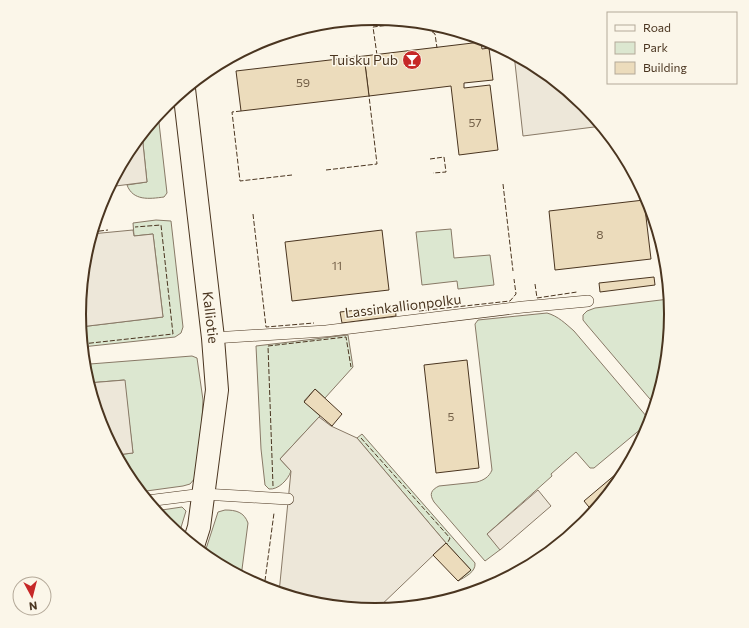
<svg xmlns="http://www.w3.org/2000/svg" width="749" height="628" viewBox="0 0 749 628" font-family="Commissioner,sans-serif">
<style>
.green{fill:#dce7d0;stroke:#887966}
.parking{fill:#ede7d9;stroke:#887966}
.building{fill:#ecdcbc;stroke:#4a3520}
.lines{fill:none;stroke-linecap:round;stroke-linejoin:round}
.service-casing{stroke:#4a3520;stroke-width:12}
.minor-casing{stroke:#4a3520;stroke-width:24}
.service{stroke:#fbf6e9;stroke-width:11}
.minor{stroke:#fbf6e9;stroke-width:22}
.fence{stroke:#4a3520;stroke-width:1;stroke-dasharray:5 2;stroke-linecap:butt}
.labels{text-anchor:middle;stroke-width:3;stroke-linejoin:round;paint-order:stroke}
.number-label{font-size:12px;fill:#725f47}
.poi-label{font-size:14px;fill:#4a3520;stroke:#fbf6e9;text-anchor:end}
.street-label{font-size:14px;fill:#4a3520;stroke:#fbf6e9}
.rim{fill:none;stroke:#4a3520;stroke-width:2}
</style>
<rect width="100%" height="100%" fill="#fbf6e9"/>
<g class="green">
<path d="M 158,114 L 167,193 L 164,197 C 149,199 133,201 127,185 L 147,182 L 142,134 Z"/>
<polygon points="156,220 171,221 183,327 181,333 175,337 82,347 80,327 163,317 153,234 134,236 133,223"/>
<polygon points="451,229 454,258 490,255 494,285 458,289 457,281 422,285 416,232"/>
<polygon points="669,299 670,314 665,372 655,405 587,325 583,320 583,315 587,311 595,308"/>
<path d="M 547,313 C 558,316 566,324 574,331 L 647,417 L 648,423 L 594,468 L 590,468 L 576,452 L 551,474 L 552,476 L 487,534 L 501,549 L 485,561 L 434,502 C 429,494 431,490 439,486 L 477,482 C 484,480 489,477 492,470 L 475,324 L 478,320 Z"/>
<path d="M 348,335 L 353,367 L 325,398 L 315,389 L 304,401 L 320,416 L 280,459 L 291,471 C 288,480 278,490 269,489 L 265,485 L 261,449 L 256,346 Z"/>
<polygon points="192,356 197,358 203,400 201,439 196,477 190,484 183,486 139,492 128,478 116,455 133,453 124,380 88,383 84,367 90,364"/>
<path d="M 362,434 L 475,563 C 476,572 465,577 458,581 L 471,570 L 446,543 L 357,438 Z"/>
<polygon points="182,507 186,511 179,534 165,523 155,511"/>
<path d="M 225,510 C 236,510 244,512 248,523 L 241,577 L 210,560 L 204,555 L 218,512 Z"/>
</g>
<g class="parking">
<polygon points="514,54 539,68 584,105 602,126 523,136"/>
<polygon points="142,134 147,182 108,187 129,149"/>
<polygon points="133,230 134,236 153,234 163,317 80,327 79,314 84,256 91,234"/>
<polygon points="125,380 133,453 116,455 101,427 88,383"/>
<polygon points="319,417 331,426 357,438 446,543 376,610 317,604 279,593 291,471 280,459"/>
<polygon points="538,490 551,506 500,550 487,534"/>
</g>
<g class="building">
<polygon points="481,42 482,49 489,48 493,80 464,83 464,88 490,85 498,150 459,155 451,86 369,96 364,56"/>
<polygon points="364,56 369,96 241,111 236,71"/>
<polygon points="644,200 651,259 555,270 549,211"/>
<polygon points="382,230 389,290 292,301 285,242"/>
<polygon points="654,277 655,285 600,292 599,283"/>
<polygon points="395,306 396,316 342,323 340,312"/>
<polygon points="467,360 479,468 436,473 424,365"/>
<polygon points="315,389 342,414 332,426 304,402"/>
<polygon points="629,463 620,479 593,512 584,501"/>
<polygon points="446,543 471,570 458,581 433,555"/>
</g>
<g class="lines">
<g class="service-casing">
<g id="service">
<polyline points="213,338 326,331 523,307 588,301"/>
<polyline points="147,501 203,494 288,499"/>
</g>
</g>
<g class="minor-casing">
<g id="minor">
<path id="s1" d="M 184,89 L 213,338 L 217,390 L 199,527 L 193,546"/>
</g>
</g>
<use href="#service" class="service"/>
<use href="#minor" class="minor"/>
<g class="fence">
<polyline points="421,23 435,34 437,48"/>
<polyline points="377,55 373,27 414,22"/>
<polyline points="241,111 232,112 240,181 292,175"/>
<polyline points="430,159 444,157 446,172 433,173"/>
<polyline points="326,170 377,164 369,96"/>
<polyline points="503,184 513,271"/>
<polyline points="253,214 266,327 314,323"/>
<polyline points="92,232 108,230"/>
<polyline points="535,284 537,298 577,292"/>
<polyline points="413,307 419,311 510,301 516,294 514,279"/>
<polyline points="82,344 173,334 161,225 135,227"/>
<polyline points="361,438 450,538 447,544"/>
<polyline points="273,486 268,346 346,337 351,367"/>
<polyline points="264,588 274,513"/>
</g>
</g>
<defs>
<g id="bar-disc" transform="scale(1)"><circle r="9.5" fill="#c62828" stroke="#fbf6e9"/><path d="M-6-5H6L.8 .8V4.5H3.5V6h-7V4.5H-.8V.8Z" fill="#fff"/></g>
</defs>
<g fill-rule="evenodd">
<use href="#bar-disc" x="412" y="60"/>
</g>
<g class="labels">
<g class="number-label">
<text x="303" y="87">59</text>
<text x="475" y="127">57</text>
<text x="600" y="239">8</text>
<text x="337" y="270">11</text>
<text x="451" y="421">5</text>
</g>
<g class="poi-label">
<text x="398" y="65">Tuisku Pub</text>
</g>
<g class="street-label">
<text transform="translate(403 306) rotate(-7)" y="5">Lassinkallionpolku</text>
<text dy="5" stroke="none"><textPath href="#s1" startOffset="230">Kalliotie</textPath></text>
</g>
</g>
<path d="M0 0H749V628H0ZM86 314a289 289 0 1 1 578 0a289 289 0 1 1-578 0Z" fill="#fbf6e9" fill-rule="evenodd"/>
<path class="rim" d="M86 314a289 289 0 1 1 578 0a289 289 0 1 1-578 0Z"/>
<rect x="607" y="12" width="130" height="72" fill="#fbf6e9" stroke="#b4a999"/>
<rect x="615" y="25" width="20" height="6" fill="#fbf6e9" stroke="#b4a999"/>
<text x="643" y="32" font-size="12" fill="#4a3520">Road</text>
<rect x="615" y="42" width="20" height="12" fill="#dce7d0" stroke="#b4a999"/>
<text x="643" y="52" font-size="12" fill="#4a3520">Park</text>
<rect x="615" y="62" width="20" height="12" fill="#ecdcbc" stroke="#b4a999"/>
<text x="643" y="72" font-size="12" fill="#4a3520">Building</text>
<g transform="translate(32 596) rotate(173)"><circle r="19" fill="#fbf6e9" stroke="#b4a999"/>
<path d="M0-3L7 15L0 10L-7 15Z" fill="#c62828"/>
<text y="-6" font-size="11" font-weight="bold" text-anchor="middle" fill="#4a3520">N</text>
</g>
</svg>
